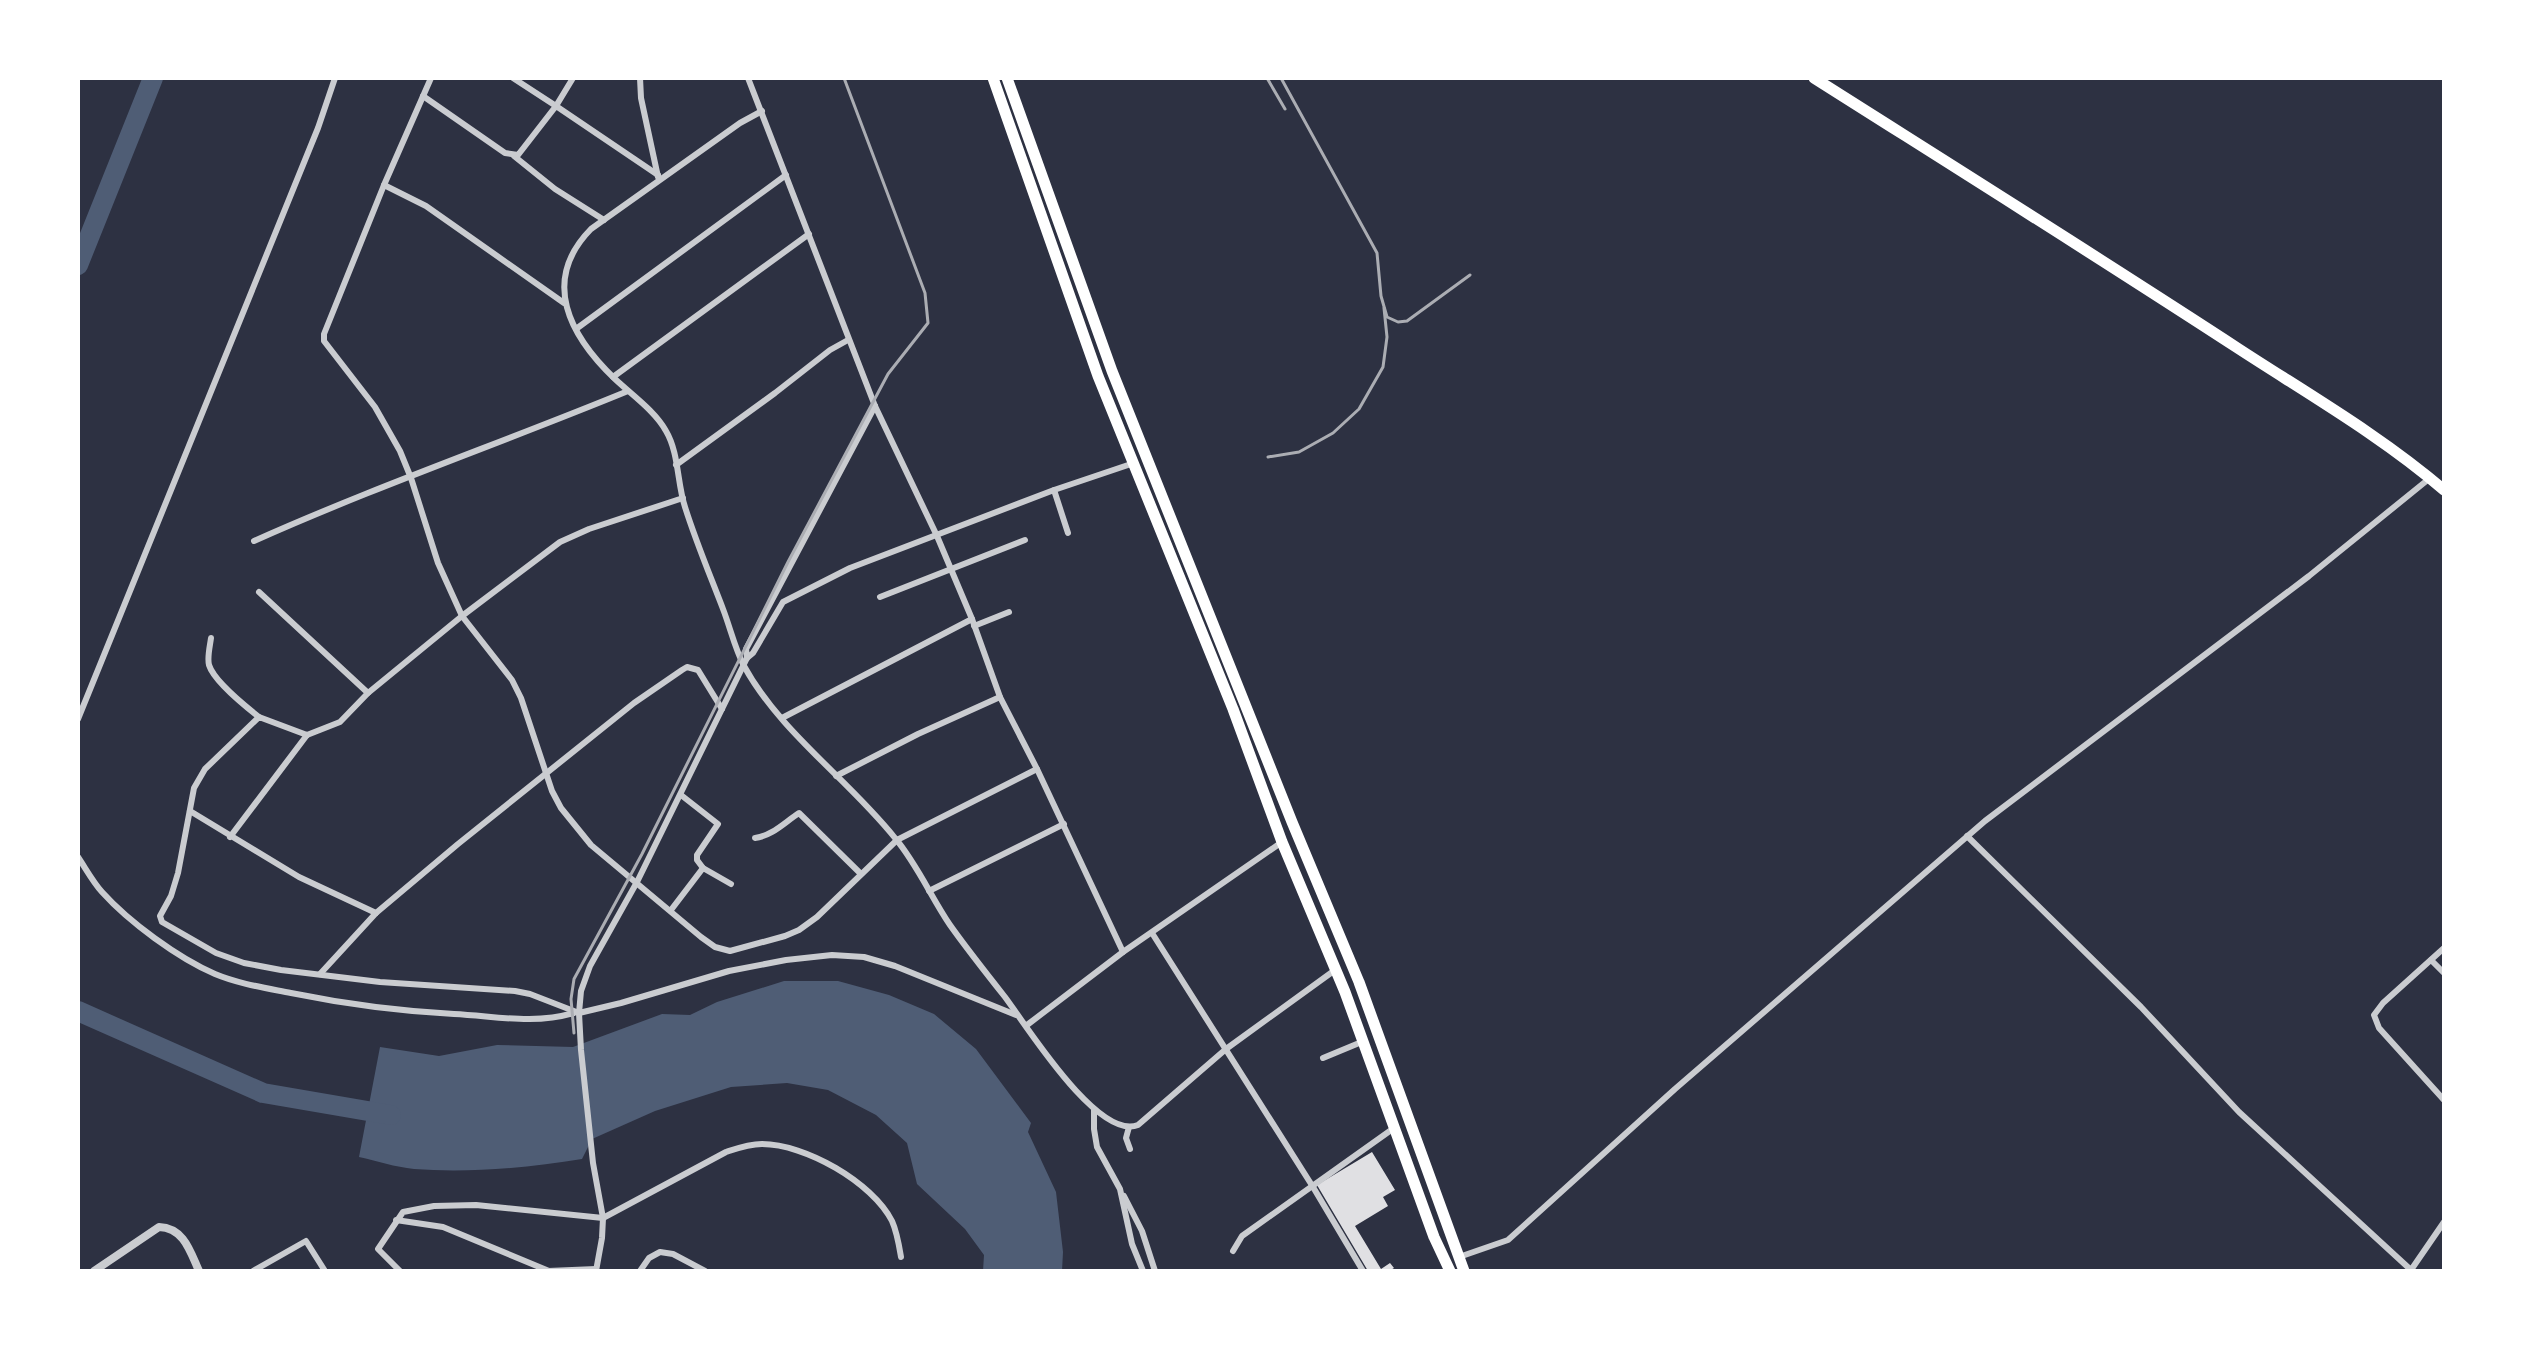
<svg xmlns="http://www.w3.org/2000/svg" width="2522" height="1349" viewBox="0 0 2522 1349" font-family="'Roboto Condensed',sans-serif">
<style>
.water{fill:#4f5d75}
.lines{fill:none;stroke-linecap:round;stroke-linejoin:round}
.river{stroke:#4f5d75;stroke-width:20}
.building{fill:#e0e0e3}
.minor{stroke:#caccd0;stroke-width:6}
.tertiary{stroke:#caccd0;stroke-width:8}
.trunk{stroke:#fff;stroke-width:11}
.rail{stroke:#abadb3;stroke-width:3}
</style>
<rect width="100%" height="100%" fill="#2d3142"/>
<path class="water" d="M 784,981 L 838,981 L 889,995 L 934,1014 L 976,1049 L 1031,1123 L 1028,1132 L 1056,1192 L 1063,1252 L 1062,1271 L 983,1271 L 984,1255 L 965,1229 L 917,1184 L 907,1143 L 876,1115 L 828,1090 L 787,1083 L 731,1087 L 655,1111 L 592,1139 L 582,1159 C 528,1168 468,1173 414,1169 C 395,1167 377,1161 359,1157 L 380,1047 L 439,1056 L 497,1045 L 573,1047 L 662,1014 L 690,1015 L 717,1002 Z"/>
<g class="lines">
<g class="river">
<polyline points="78,265 153,78"/>
<polyline points="78,1011 263,1093 391,1115"/>
</g>
</g>
<polygon class="building" points="1372,1152 1395,1190 1383,1197 1388,1206 1355,1226 1381,1269 1390,1263 1394,1268 1389,1271 1368,1271 1317,1185"/>
<g class="lines">
<g class="minor">
<polyline points="431,78 384,185 324,334 324,341 375,407 400,451 411,478 438,563 462,616 512,680 521,698 552,791 561,808 591,845 701,937 715,947 730,951 785,936 799,930 817,917 897,840 1037,769"/>
<polyline points="513,78 556,106 573,78"/>
<polyline points="640,78 641,98 658,177"/>
<polyline points="748,78 875,406 937,536 972,619 1000,697 1037,769 1123,952"/>
<polyline points="423,96 505,153 518,155 556,106 658,175"/>
<path d="M 762,111 L 740,123 L 591,229 C 540,281 570,336 615,379 C 632,395 655,411 666,431 C 679,453 677,483 685,507 C 696,542 710,575 723,609 C 730,627 735,649 744,666 C 780,732 849,780 895,838 C 917,864 931,897 950,925 C 967,949 986,973 1005,997 C 1026,1025 1098,1141 1138,1125 L 1226,1049 L 1335,970"/>
<polyline points="514,156 555,189 604,220"/>
<polyline points="384,185 426,206 564,303"/>
<polyline points="576,329 786,175"/>
<polyline points="613,377 809,234"/>
<polyline points="676,465 775,393 830,350 848,340"/>
<polyline points="1054,490 1068,533"/>
<path d="M 254,541 C 377,486 504,442 628,391"/>
<polyline points="259,592 368,693"/>
<polyline points="880,597 1025,540"/>
<polyline points="974,626 1009,612"/>
<path d="M 211,638 C 210,646 207,657 209,665 C 214,681 245,706 259,717"/>
<polyline points="747,658 746,649 875,406"/>
<polyline points="782,718 972,619"/>
<polyline points="78,719 318,128 335,78"/>
<polyline points="307,735 259,717 205,769 194,788 178,873 171,896 160,916 162,922 216,953 244,963 281,970 380,982 515,991 530,994 579,1013 621,1003 729,971 786,960 832,955 864,957 895,966 1016,1015"/>
<polyline points="307,735 340,722 368,693 462,616 560,542 589,529 683,498"/>
<polyline points="836,776 918,734 1000,697"/>
<polyline points="681,795 718,824 697,855 697,860 703,868"/>
<polyline points="190,811 299,877 376,913"/>
<polyline points="1967,836 2141,1007 2239,1112 2411,1270 2444,1222"/>
<polyline points="230,837 307,735"/>
<path d="M 755,838 C 772,836 785,822 799,813 L 861,874"/>
<path d="M 78,857 C 86,869 93,882 102,892 C 129,922 178,958 215,974 C 239,984 266,988 291,993 C 345,1004 398,1011 454,1014 C 496,1016 532,1025 574,1013"/>
<polyline points="929,891 1064,824"/>
<polyline points="671,910 703,868 731,884"/>
<polyline points="1152,933 1313,1187 1363,1271"/>
<polyline points="2444,948 2383,1003 2374,1015 2379,1028 2444,1100"/>
<polyline points="2431,960 2444,973"/>
<polyline points="320,974 376,913 458,844 634,703 682,670 687,667 698,670 722,709"/>
<polyline points="1027,1025 1123,952 1282,842"/>
<polyline points="1323,1058 1364,1041"/>
<polyline points="1094,1110 1094,1129 1097,1147 1120,1189 1132,1244 1143,1271"/>
<polyline points="1129,1127 1126,1138 1130,1149"/>
<polyline points="1124,1196 1142,1231 1155,1271"/>
<polyline points="396,1220 443,1227 549,1271"/>
<polyline points="1233,1251 1242,1236 1394,1128"/>
<polyline points="1459,1257 1508,1240 1675,1089 1985,821 2309,576 2430,478"/>
<polyline points="253,1271 306,1241 325,1271"/>
<path d="M 400,1271 L 378,1249 L 403,1212 L 434,1206 L 476,1205 L 603,1218 L 726,1152 C 738,1148 749,1144 762,1144 C 805,1144 872,1182 892,1221 C 897,1232 899,1245 901,1257"/>
<polyline points="548,1271 596,1269"/>
<polyline points="596,1271 602,1238 603,1218 593,1163 581,1050 579,1013 581,991 590,966 637,882 747,658 753,653 783,602 850,568 1054,490 1134,463"/>
<polyline points="640,1271 649,1258 660,1252 673,1254 705,1271"/>
</g>
<path class="tertiary" d="M 94,1271 L 159,1227 C 184,1228 190,1251 199,1271"/>
<g class="trunk">
<polyline points="993,78 1098,376 1233,709 1282,842 1345,992 1434,1237 1450,1271"/>
<polyline points="1007,78 1112,371 1292,822 1359,982 1464,1271"/>
<path d="M 1814,78 C 1956,168 2098,257 2239,349 C 2308,394 2381,436 2444,490"/>
</g>
<g class="rail">
<polyline points="1267,78 1285,109"/>
<polyline points="1281,78 1377,253 1381,296 1387,317 1398,322 1407,321 1470,275"/>
<polyline points="1268,457 1299,452 1333,433 1359,409 1383,367 1387,337 1384,308"/>
<polyline points="574,1033 571,999 574,979 642,854 788,562 888,374 928,323 925,293 844,78"/>
</g>
</g>
<rect width="2522" height="1349" fill="none" stroke="#ffffff" stroke-width="160"/>
</svg>
